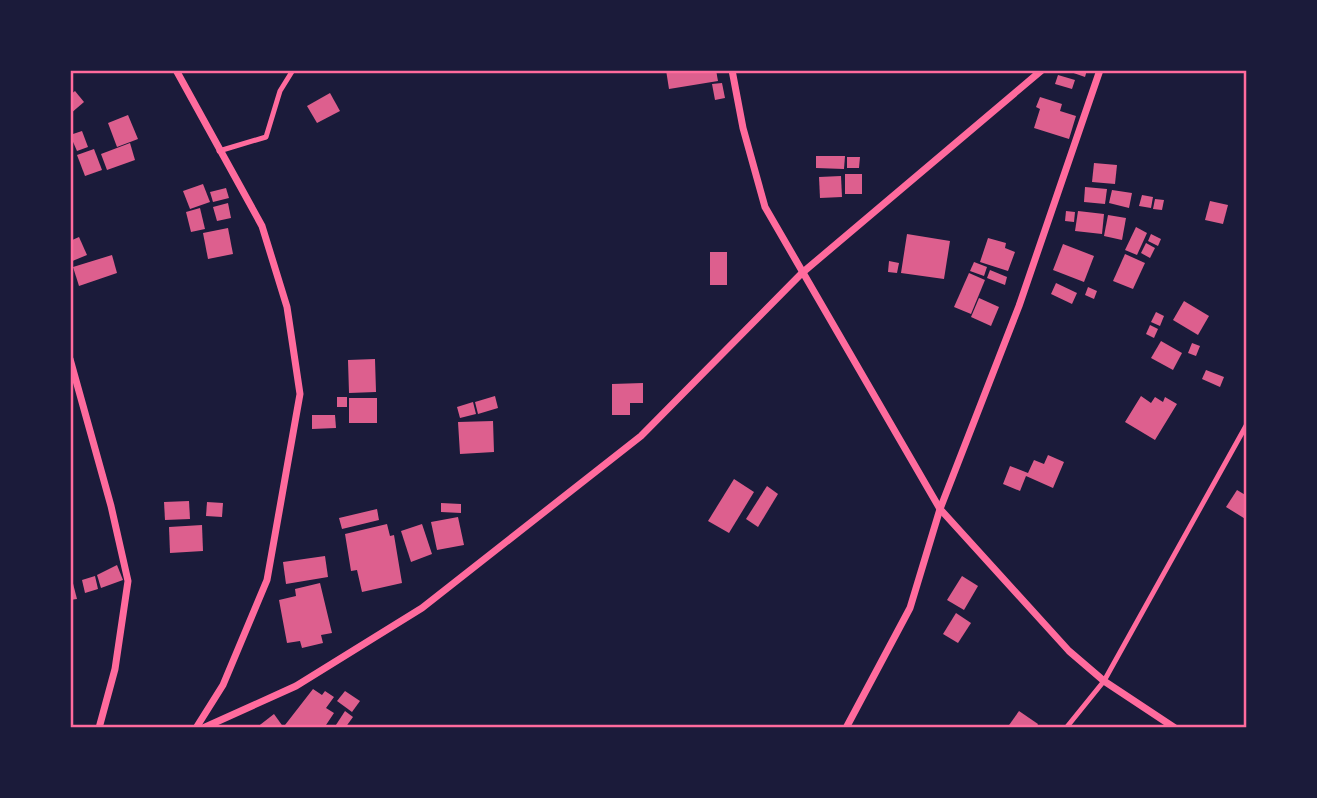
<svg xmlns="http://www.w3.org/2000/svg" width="1317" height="798" viewBox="0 0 1317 798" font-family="Karla,sans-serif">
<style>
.building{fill:#dd5f8e}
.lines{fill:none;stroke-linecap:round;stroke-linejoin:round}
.service{stroke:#ff6b9d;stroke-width:5}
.minor{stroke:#ff6b9d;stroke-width:7}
.neatline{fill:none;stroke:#ff6b9d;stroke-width:2.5}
</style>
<rect width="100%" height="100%" fill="#1b1b3a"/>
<g class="building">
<polygon points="666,70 716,70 718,81 669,89"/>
<polygon points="1065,70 1087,70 1085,77"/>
<polygon points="1058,75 1075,80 1072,89 1055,84"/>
<polygon points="722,83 725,98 715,100 712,84"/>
<polygon points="75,91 84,102 70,114 70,95"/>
<polygon points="330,93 340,111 317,123 307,106"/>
<polygon points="1040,97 1062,104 1060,111 1076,116 1069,139 1034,128 1040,109 1036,107"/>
<polygon points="128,115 138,139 117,147 108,123"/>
<polygon points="82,131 88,147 77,151 70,135"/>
<polygon points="130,143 135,160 107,170 101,154"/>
<polygon points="94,149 102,170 85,176 77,155"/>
<polygon points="816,156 845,156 844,169 816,168"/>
<polygon points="847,157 860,157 859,168 847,168"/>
<polygon points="1094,163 1117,165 1115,184 1092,182"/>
<rect x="845" y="174" width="17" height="20"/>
<polygon points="841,176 842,197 820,198 819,177"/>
<polygon points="203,184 210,202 190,209 183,191"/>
<polygon points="1085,187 1107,189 1105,204 1084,202"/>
<polygon points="226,188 229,198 213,202 210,192"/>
<polygon points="1112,190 1132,193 1129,208 1109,203"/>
<polygon points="1142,195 1153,197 1151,208 1139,206"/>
<polygon points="1155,199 1164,200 1162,210 1153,209"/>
<polygon points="1210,201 1228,205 1223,224 1205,220"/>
<polygon points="228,203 231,218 217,221 213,207"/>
<polygon points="200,208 205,229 191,232 186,212"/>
<polygon points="1066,211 1075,212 1074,222 1065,221"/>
<polygon points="1078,211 1104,214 1102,234 1075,231"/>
<polygon points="1108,215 1126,218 1122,240 1104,236"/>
<polygon points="1136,227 1147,233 1137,255 1125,250"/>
<polygon points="228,228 233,254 208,259 203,233"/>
<polygon points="907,234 950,241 944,279 901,273"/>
<polygon points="1151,234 1161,239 1158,246 1148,241"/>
<polygon points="79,237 87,255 70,262 70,241"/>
<polygon points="988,238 1006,243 1005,248 1015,252 1008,271 980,262"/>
<polygon points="1146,243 1155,248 1150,258 1141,253"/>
<polygon points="1063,244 1094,256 1084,282 1053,270"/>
<rect x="710" y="252" width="17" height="33"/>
<polygon points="1125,254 1145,263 1133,289 1113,281"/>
<polygon points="112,255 117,273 79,286 73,267"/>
<polygon points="889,261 899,263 897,273 888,272"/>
<polygon points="974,262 987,267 984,276 970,271"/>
<polygon points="990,270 1007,277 1005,285 987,278"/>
<polygon points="969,273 985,280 971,314 954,307"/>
<polygon points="1056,283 1077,293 1072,304 1051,294"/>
<polygon points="1088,287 1097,291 1094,299 1085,295"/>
<polygon points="979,298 999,307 991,326 971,317"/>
<polygon points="1184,301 1209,316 1198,335 1173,320"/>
<polygon points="1156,312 1164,316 1160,326 1151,322"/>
<polygon points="1150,325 1158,329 1154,338 1146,334"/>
<polygon points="1161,341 1182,353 1173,370 1151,358"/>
<polygon points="1192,343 1200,346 1196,356 1188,353"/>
<polygon points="375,359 376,392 349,393 348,360"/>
<polygon points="1206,370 1224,377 1220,387 1202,379"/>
<polygon points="643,383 643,403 630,403 630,415 612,415 612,384"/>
<polygon points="495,396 498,408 478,414 475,402"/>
<polygon points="1141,396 1151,403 1155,397 1163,402 1165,397 1177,404 1155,440 1125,422"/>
<rect x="337" y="397" width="10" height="10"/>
<rect x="349" y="398" width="28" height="25"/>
<polygon points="473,402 476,414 460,418 457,407"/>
<polygon points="312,415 335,415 336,428 312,429"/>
<polygon points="493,421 494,452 460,454 458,422"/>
<polygon points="1048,455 1064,462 1053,488 1026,476 1020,491 1003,484 1010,466 1028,473 1034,460 1044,464"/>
<polygon points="734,479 754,492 729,533 708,521"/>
<polygon points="767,486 778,494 758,527 746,519"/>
<polygon points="1237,490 1247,496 1247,520 1226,507"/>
<polygon points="189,501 190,519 165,520 164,502"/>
<polygon points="207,502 223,503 222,517 206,516"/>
<polygon points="441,503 461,504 461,513 441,512"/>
<polygon points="377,509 379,520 342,529 339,518"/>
<polygon points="458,517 464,545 437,550 431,522"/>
<polygon points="387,524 390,536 394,535 402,583 362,592 357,570 351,571 345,534"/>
<polygon points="422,524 432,554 411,562 401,531"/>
<polygon points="202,525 203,551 170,553 169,527"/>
<polygon points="325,556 328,577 286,584 283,562"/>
<polygon points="117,565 123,580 101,588 97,575"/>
<polygon points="70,572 77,599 70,600"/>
<polygon points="95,576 98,589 85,593 82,580"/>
<polygon points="962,576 978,586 964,610 947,600"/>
<polygon points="320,583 332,633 321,635 323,643 302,648 300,641 287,643 279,600 296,596 295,589"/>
<polygon points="956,613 971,623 958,643 943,634"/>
<polygon points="313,689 322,695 325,691 334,697 326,708 334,713 324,728 285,725"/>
<polygon points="345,691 360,701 352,712 337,701"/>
<polygon points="345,711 353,717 345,728 334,728"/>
<polygon points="1019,711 1038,724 1036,728 1007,728"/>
<polygon points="274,714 284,728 256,728"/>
</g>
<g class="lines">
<g class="service">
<polyline points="219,151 266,137 280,91 293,70"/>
<polyline points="1066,728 1104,681 1247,424"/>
</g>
<g class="minor">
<polyline points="176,70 262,226 287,307 300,394 267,580 223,685 196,728"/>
<polyline points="732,70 743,128 765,207 940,509 1069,651 1104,681 1175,728"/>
<polyline points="70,359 111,506 128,581 115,669 99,728"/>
<polyline points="203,728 296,686 422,608 641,436 802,273 1042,70"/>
<polyline points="846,728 910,608 940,509 1019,306 1100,70"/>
</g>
</g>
<rect width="1317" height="798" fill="none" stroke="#1b1b3a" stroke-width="144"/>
<rect x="72" y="72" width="1173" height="654" class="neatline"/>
</svg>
